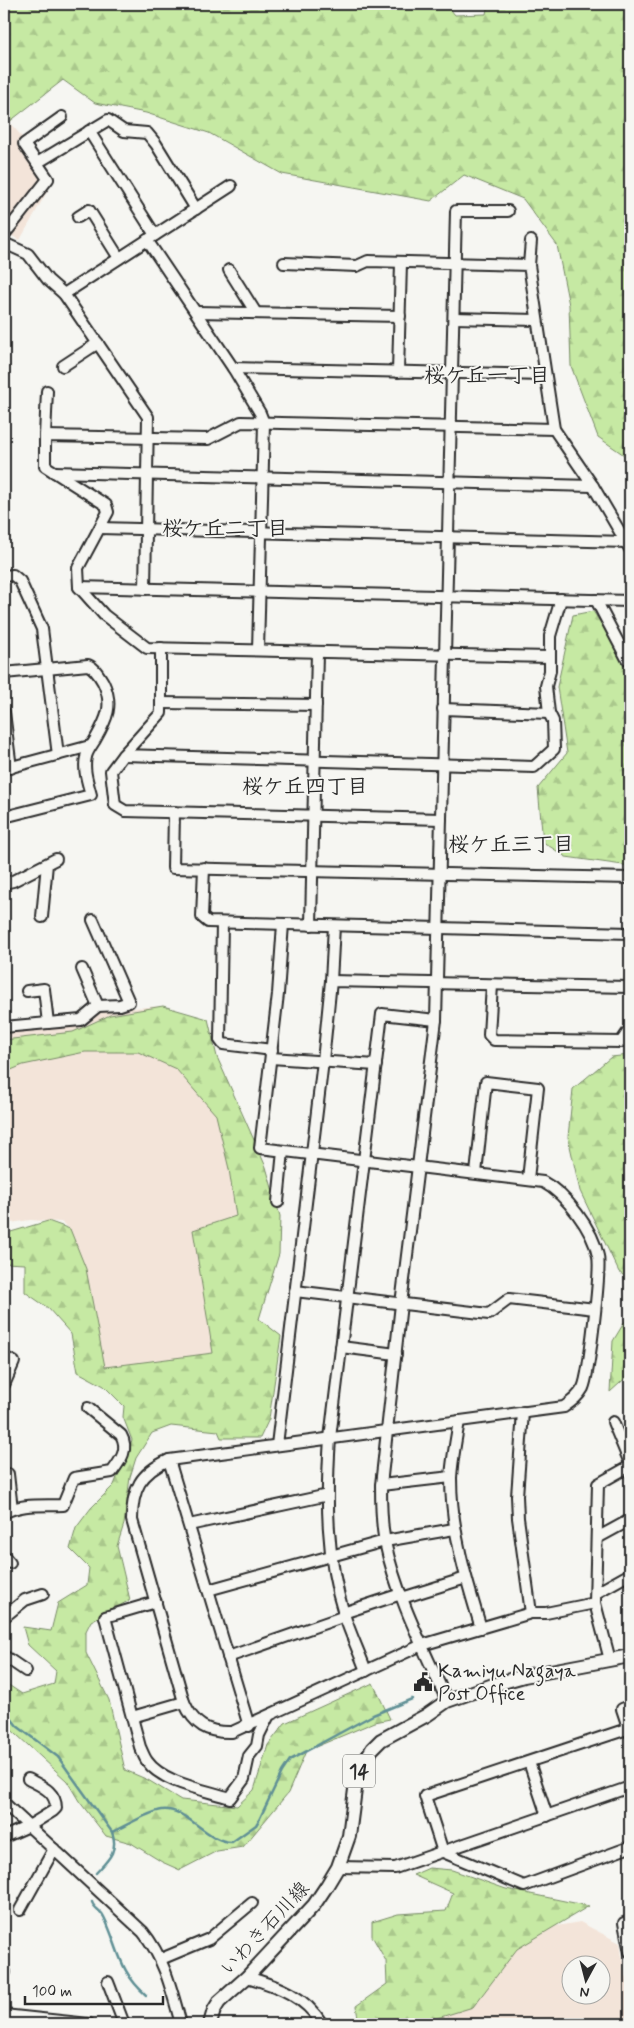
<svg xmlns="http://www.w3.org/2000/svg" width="634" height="2028" viewBox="0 0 634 2028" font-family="Mynerve,'Klee One',sans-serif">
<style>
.built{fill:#f3e4d9;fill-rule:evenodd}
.forest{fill:url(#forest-firs);stroke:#788a67}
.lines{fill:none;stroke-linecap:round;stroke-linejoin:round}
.stream{stroke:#609095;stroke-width:2.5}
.minor-casing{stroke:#2b2b2b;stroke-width:14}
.major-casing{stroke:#2b2b2b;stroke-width:16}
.minor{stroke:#f6f6f2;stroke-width:10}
.major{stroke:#f6f6f2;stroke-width:12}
.labels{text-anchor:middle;stroke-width:4;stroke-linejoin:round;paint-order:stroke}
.shield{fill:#f6f6f2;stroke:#686867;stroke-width:1}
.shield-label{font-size:19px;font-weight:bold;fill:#2b2b2b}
.poi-label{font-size:20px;fill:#2b2b2b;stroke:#f6f6f2;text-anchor:start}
.street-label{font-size:20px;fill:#2b2b2b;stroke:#f6f6f2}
.neighbourhood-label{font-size:21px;font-weight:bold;fill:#2b2b2b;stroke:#f6f6f2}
</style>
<defs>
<pattern id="forest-firs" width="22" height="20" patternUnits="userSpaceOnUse" patternTransform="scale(1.25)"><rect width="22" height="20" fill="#c6e9a3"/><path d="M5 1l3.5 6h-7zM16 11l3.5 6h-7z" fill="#aac88c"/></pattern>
</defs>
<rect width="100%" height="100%" fill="#f6f6f2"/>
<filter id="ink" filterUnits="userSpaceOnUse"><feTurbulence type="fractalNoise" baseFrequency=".02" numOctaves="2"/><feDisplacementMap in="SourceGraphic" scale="10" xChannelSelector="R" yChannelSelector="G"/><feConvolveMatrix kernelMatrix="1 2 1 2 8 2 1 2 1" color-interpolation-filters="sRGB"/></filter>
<g filter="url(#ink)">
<g class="built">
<polygon points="4,117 19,133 52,183 20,240 4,232"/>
<polygon points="163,1006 202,1031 220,1100 236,1217 224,1352 97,1368 70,1229 61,1222 30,1220 4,1224 4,1032 86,1023 101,1010"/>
<path d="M 580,1922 L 620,1943 L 625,1976 L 630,1985 L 630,2024 L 400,2024 L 515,1933 ZM 572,1966 L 602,1966 L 602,1996 L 572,1996 Z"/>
</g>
<g class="forest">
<polygon points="5,4 446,4 455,15 486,14 488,4 630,4 630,459 598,437 571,366 569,305 557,245 523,199 464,175 431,201 282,174 209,133 146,113 95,103 63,80 9,122 4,117"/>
<polygon points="593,611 630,669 630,866 566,857 543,842 538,788 567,753 557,687 573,615"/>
<polygon points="163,1006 208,1019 217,1057 266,1167 280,1216 279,1254 259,1319 281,1336 269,1419 260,1438 221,1438 218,1431 171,1426 152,1433 136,1458 130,1477 124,1524 117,1546 130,1600 91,1621 86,1631 86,1653 109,1700 125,1770 148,1780 181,1800 237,1806 254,1790 268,1745 285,1723 373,1683 390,1719 375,1722 306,1751 288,1793 243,1847 217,1851 180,1870 162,1862 131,1843 106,1836 79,1801 67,1781 4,1723 4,1682 22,1694 54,1684 56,1671 28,1645 23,1627 51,1631 58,1603 87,1585 89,1568 70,1549 76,1528 91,1508 114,1485 132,1440 123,1417 124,1406 104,1386 78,1372 71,1334 48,1308 25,1292 25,1264 4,1263 4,1234 48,1221 70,1229 86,1269 105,1367 213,1353 193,1230 236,1216 229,1169 216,1115 176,1069 138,1052 85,1052 23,1065 4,1073 4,1040 73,1032 110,1015"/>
<polygon points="630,1055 630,1280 619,1272 580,1191 568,1137 573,1089 611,1057"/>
<polygon points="630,1313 630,1374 610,1392 613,1341"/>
<polygon points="429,1868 452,1870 506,1889 589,1906 517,1949 473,2007 418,2024 359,2024 356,2006 387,1984 386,1961 372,1936 372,1922 398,1914 446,1911 453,1893 413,1875"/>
</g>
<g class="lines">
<g class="stream">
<path d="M 4,1709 L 17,1726 L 58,1757 L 112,1832 C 119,1851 108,1860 96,1873"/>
<path d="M 112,1832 C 126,1826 148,1812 162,1810 C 187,1807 206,1842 232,1842 L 256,1825 L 259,1820 L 282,1772 L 290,1760 L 373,1715 L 412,1699"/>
<path d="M 92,1902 C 94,1909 101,1910 104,1917 C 119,1947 118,1971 146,1995"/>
</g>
<g class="minor-casing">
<g id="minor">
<polyline points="89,131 155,235"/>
<polyline points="37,163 108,120 124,131 147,133 156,144 196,209"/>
<polyline points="78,217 89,210 119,258"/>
<polyline points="4,235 48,179 24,144 62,117"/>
<polyline points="147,240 233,368 260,413 264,423 258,650"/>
<polyline points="4,243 28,254 48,280 64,294 148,417 145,589"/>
<polyline points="284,263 357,266 368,261 529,265 554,429 593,486 630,549"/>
<polyline points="529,265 531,241"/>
<polyline points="229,270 256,313"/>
<polyline points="64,294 231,186"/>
<polyline points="196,312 400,316"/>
<polyline points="454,318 537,320"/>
<polyline points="63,366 98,343"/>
<polyline points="233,368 545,375"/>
<polyline points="398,372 401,263"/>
<polyline points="45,436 47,391"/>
<polyline points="54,472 593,486"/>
<polyline points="100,528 627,542"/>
<polyline points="4,576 13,575 20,581 42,629 58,755"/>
<polyline points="79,587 630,601"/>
<polyline points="596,600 627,659 630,659"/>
<polyline points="161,648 161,713 123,755 534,767 554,749 553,721 549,713 546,686 550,671 550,636 561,599"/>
<polyline points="550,657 147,648 104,615 79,587 78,568 108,512 106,505 45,466 45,436 208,439 241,422 554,429"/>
<path d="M 4,673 L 88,665 C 95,668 99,675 103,682 C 114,705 107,719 95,740 C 92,745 87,751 86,757 C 83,770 88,783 91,795 L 4,817"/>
<polyline points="161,703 316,705"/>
<polyline points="443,709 549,713"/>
<polyline points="4,712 11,768"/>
<polyline points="123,755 111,771 115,805 125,811 441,819"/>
<polyline points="4,769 90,746"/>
<polyline points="174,812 173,868 630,878"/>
<polyline points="204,868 202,917 208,922 630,933"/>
<polyline points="4,883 13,881 56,859"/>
<polyline points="42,917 47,864"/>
<polyline points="222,923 220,1040 223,1044 272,1050"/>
<path d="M 283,924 L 278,994 L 260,1148 L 543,1182 C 566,1194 593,1230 598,1256 C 601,1271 589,1375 583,1388 C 578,1397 572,1401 564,1407 L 169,1460 C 140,1473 132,1489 132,1520 L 184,1702 C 194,1725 207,1733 232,1732 L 422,1645 L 531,1613 L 546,1613 L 595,1603"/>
<polyline points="311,925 317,652"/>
<polyline points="82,969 98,1006"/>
<polyline points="331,981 334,926"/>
<polyline points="492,985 489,1035 494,1040 621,1042 630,1029"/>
<polyline points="27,991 44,989 48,1023"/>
<polyline points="4,1027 81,1020 98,1006 120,1005 129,1002 93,920"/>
<polyline points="271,1058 376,1065"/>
<polyline points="476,1173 486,1082 538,1088 528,1179"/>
<polyline points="278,1202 283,1151"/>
<polyline points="295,1291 489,1314 509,1299 595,1309"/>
<polyline points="341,1347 396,1354"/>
<polyline points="4,1357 14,1362 4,1385"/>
<polyline points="523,1412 517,1496 518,1518 531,1613"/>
<path d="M 459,1421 C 456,1440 452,1460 451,1478 C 451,1530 466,1579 481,1628"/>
<polyline points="613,1422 630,1463"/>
<polyline points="277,1445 323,1061 331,981 630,987"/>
<polyline points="169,1460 249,1726"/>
<polyline points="8,1474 12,1509"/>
<polyline points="381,1485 451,1477"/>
<path d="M 4,1513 C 21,1503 43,1506 63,1505 L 74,1478 L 112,1472 C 121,1460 129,1449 121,1435 L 88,1408"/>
<polyline points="189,1525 328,1495"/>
<polyline points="597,1538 630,1520"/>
<polyline points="4,1556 10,1563"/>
<polyline points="208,1590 385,1541 454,1529"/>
<polyline points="596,1593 630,1574"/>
<polyline points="402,1598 466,1578"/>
<path d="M 156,1602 L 105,1617 L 140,1747 C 142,1751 144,1757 147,1761 C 162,1783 206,1790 230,1798 L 244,1779 L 249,1756 L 257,1746 L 259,1735 L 268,1717"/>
<polyline points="343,1613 401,1594"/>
<polyline points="4,1617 25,1600 43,1594"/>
<polyline points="4,1656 26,1671"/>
<polyline points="228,1657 345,1616"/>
<polyline points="610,1660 595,1603 598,1484 630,1466"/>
<path d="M 366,1671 C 359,1652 350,1633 344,1614 C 326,1557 326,1497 330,1438 L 382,1014 L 436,1020"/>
<path d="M 447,1701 C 424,1649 397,1598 385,1542 C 381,1523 381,1504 381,1485 L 401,1304 L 436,1020 L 456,211 L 508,211"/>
<polyline points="630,1706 622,1709 630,1733"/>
<polyline points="132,1717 184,1702"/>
<polyline points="630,1728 425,1796 443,1852 524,1886 630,1847"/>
<polyline points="529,1762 547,1816"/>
<path d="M 4,1803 L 143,1932 C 165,1959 172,1992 181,2024"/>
<path d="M 4,1837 L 29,1826 L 53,1811 L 56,1808 C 56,1791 41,1786 28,1779"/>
<polyline points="338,1867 395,1868 630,1787"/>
<polyline points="20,1910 54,1849"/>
<polyline points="630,1921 624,1923 630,1952"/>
<polyline points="161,1959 209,1939 252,1903"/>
<polyline points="4,1972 5,1972"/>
<path d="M 247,1977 C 278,1986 305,1996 322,2024"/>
<polyline points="108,1982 124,2024"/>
<polyline points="4,2015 89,2024"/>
</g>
</g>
<g class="major-casing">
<polyline id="major" points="210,2024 214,2010 219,2002 247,1977 314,1905 326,1887 338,1867 349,1836 357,1774 372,1749 381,1740 427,1715 447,1701 496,1684 524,1676 630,1656"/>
</g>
<use href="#minor" class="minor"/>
<use href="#major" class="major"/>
</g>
</g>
<defs>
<g id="civic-bare" transform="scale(1.5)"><path d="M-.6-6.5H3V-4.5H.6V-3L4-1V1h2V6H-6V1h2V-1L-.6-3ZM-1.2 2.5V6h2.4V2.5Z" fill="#2b2b2b" stroke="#f6f6f2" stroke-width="2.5" paint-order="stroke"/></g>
</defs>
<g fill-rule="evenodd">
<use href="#civic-bare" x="423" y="1682"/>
</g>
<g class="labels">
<rect class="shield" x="343" y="1754.5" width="32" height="33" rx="4"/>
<g class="shield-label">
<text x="359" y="1778">14</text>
</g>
<g class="poi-label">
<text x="438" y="1677">Kamiyu Nagaya<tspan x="438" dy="23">Post Office</tspan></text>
</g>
<g class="street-label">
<text transform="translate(264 1928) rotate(-47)" y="7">いわき石川線</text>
</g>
<g class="neighbourhood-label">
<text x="487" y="382">桜ケ丘一丁目</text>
<text x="225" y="535">桜ケ丘二丁目</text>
<text x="305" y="793">桜ケ丘四丁目</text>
<text x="511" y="851">桜ケ丘三丁目</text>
</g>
</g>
<rect width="634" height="2028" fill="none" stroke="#f6f6f2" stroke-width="20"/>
<rect x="10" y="10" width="614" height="2008" fill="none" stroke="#2b2b2b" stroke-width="2" filter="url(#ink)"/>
<g transform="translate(586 1980) rotate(187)"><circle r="24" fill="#f6f6f2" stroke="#a5a5a2"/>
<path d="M0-4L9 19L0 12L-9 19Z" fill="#2b2b2b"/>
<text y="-8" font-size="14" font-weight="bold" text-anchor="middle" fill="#2b2b2b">N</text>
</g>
<path d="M25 1996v8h138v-8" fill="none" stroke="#2b2b2b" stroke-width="2.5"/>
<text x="32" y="1996" font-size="15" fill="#2b2b2b" stroke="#f6f6f2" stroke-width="4" paint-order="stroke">100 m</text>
</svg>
